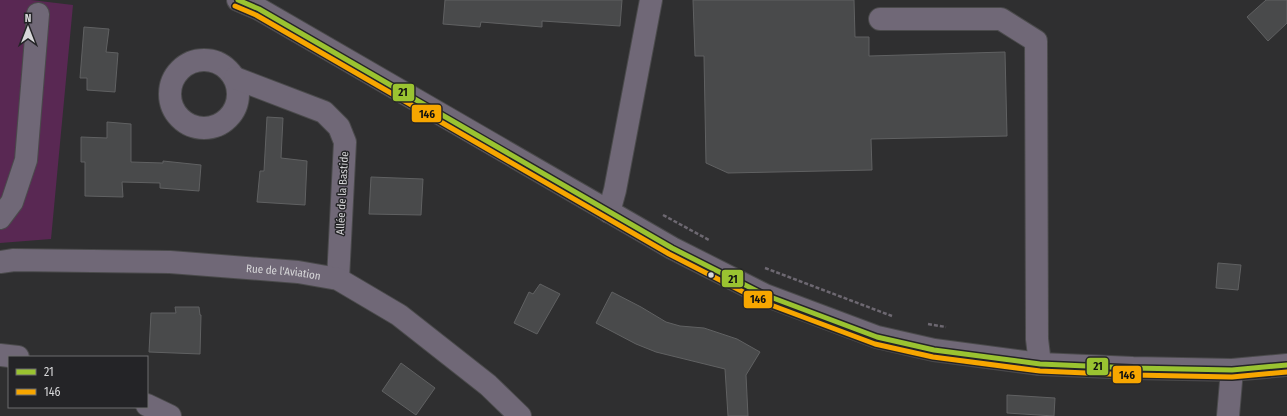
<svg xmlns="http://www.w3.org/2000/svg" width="1287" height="416" viewBox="0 0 1287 416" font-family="'Fira Sans Condensed',sans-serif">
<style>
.green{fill:#592853}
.building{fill:#494a4b;stroke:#606162}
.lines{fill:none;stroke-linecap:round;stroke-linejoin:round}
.minor-casing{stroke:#4a4a4b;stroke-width:24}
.path{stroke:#6d6871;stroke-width:2.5;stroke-dasharray:4 2;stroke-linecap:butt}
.minor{stroke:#706877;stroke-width:22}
.bus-1-casing{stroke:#242427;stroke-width:8}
.bus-2-casing{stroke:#242427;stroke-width:8}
.bus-1{stroke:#9ac331;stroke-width:5}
.bus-2{stroke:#f7a600;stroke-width:5}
.bus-dot{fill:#d7d7d9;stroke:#242427;stroke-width:1.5}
.labels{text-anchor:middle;stroke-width:3;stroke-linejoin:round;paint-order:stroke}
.street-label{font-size:11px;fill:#d7d7d9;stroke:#242427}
.line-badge{stroke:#242427;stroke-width:1.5}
.pale-badge-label{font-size:11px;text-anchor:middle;font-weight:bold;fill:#111}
</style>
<rect width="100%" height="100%" fill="#2f2f30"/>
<polygon class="green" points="0,0 31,0 73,5 51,239 0,243"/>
<g class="building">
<polygon points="445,0 622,0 620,26 542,21 542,27 481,22 480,27 443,24"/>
<polygon points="693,0 854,0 855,37 869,37 869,56 1005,52 1007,136 871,139 872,170 728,173 706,163 704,56 695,56"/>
<polygon points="1266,0 1287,0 1287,23 1268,41 1247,17"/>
<polygon points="84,27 109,29 106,52 118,53 115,92 87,90 87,78 80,78"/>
<polygon points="267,117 283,118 281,158 307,161 305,205 257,202 260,171 264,171"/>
<polygon points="107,122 131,124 131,162 163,163 163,161 201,165 199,191 160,188 160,183 122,182 123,197 85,196 85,162 81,162 81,137 107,138"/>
<polygon points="371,177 423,179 421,215 369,214"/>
<polygon points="1218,263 1241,265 1238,290 1216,288"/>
<polygon points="540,284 560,294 537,334 514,323 529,292 533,294"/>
<polygon points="612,292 641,307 666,322 680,326 704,328 737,339 760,352 746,375 748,416 728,416 725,369 656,352 636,344 596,323"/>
<polygon points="175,307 199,307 200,315 201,315 200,354 149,352 151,313 176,313"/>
<polygon points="401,363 435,388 416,415 382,391"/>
<polygon points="1007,395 1055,398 1054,416 1007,413"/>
</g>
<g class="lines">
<g class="minor-casing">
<g id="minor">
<polyline points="238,0 259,9 672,248 765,295 877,337 934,350 1040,364 1133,368 1232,370 1287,365"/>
<polyline points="880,19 1001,19 1036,41 1037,339 1040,364"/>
<circle cx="204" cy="94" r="34"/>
<polyline points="235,78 324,112 339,127 345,142 338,279"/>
<polyline points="609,212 615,190 651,0"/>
<polyline points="0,218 12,202 26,160 38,14"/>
<path id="s1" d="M 0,262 L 14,260 L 170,262 L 298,272 L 338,279 L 399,315 L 488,385 L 520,416"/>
<polyline points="0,355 18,357"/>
<polyline points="147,405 170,416"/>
<polyline points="1228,416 1232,370"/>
</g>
</g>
<g class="path">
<polyline points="663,215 709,240"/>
<polyline points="765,268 892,316"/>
<polyline points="928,324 946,327"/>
</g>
<use href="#minor" class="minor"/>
<g class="bus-1-casing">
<polyline id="bus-1" points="238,0 259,9 672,248 765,295 877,337 934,350 1040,364 1133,368 1232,370 1287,365"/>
</g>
<g class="bus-2-casing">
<polyline id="bus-2" points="235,6 256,15 669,254 763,302 875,344 933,357 1040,371 1133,375 1232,377 1287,372"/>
</g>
<use href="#bus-1" class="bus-1"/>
<use href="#bus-2" class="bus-2"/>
</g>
<circle class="bus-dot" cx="711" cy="275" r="3.5"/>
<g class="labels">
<g class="street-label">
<text transform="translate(342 193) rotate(-87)" y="4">Allée de la Bastide</text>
<text dy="4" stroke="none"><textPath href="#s1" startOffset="284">Rue de l'Aviation</textPath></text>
</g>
</g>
<g class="line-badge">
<rect x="392" y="83" width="23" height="19" rx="4" fill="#9ac331"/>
<rect x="411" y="104" width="31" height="19" rx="4" fill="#f7a600"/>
<rect x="721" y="269" width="23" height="19" rx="4" fill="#9ac331"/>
<rect x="743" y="290" width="30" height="19" rx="4" fill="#f7a600"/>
<rect x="1086" y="357" width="23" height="19" rx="4" fill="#9ac331"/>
<rect x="1112" y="365" width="30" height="19" rx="4" fill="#f7a600"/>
</g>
<g class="pale-badge-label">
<text x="403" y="96">21</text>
<text x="427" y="118">146</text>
<text x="733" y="283">21</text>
<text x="758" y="303">146</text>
<text x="1098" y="370">21</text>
<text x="1127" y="379">146</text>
</g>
<rect x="8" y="356" width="140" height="52" fill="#242427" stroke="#6c6c6e"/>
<rect x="16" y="369" width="20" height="6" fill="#9ac331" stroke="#6c6c6e"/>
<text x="44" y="376" font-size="12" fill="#d7d7d9">21</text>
<rect x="16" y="389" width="20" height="6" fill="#f7a600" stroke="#6c6c6e"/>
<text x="44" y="396" font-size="12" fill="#d7d7d9">146</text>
<g transform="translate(28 28)" stroke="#242427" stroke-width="3" paint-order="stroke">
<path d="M0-3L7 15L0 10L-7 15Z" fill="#d7d7d9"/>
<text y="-6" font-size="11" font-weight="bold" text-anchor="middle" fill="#d7d7d9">N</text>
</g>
</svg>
